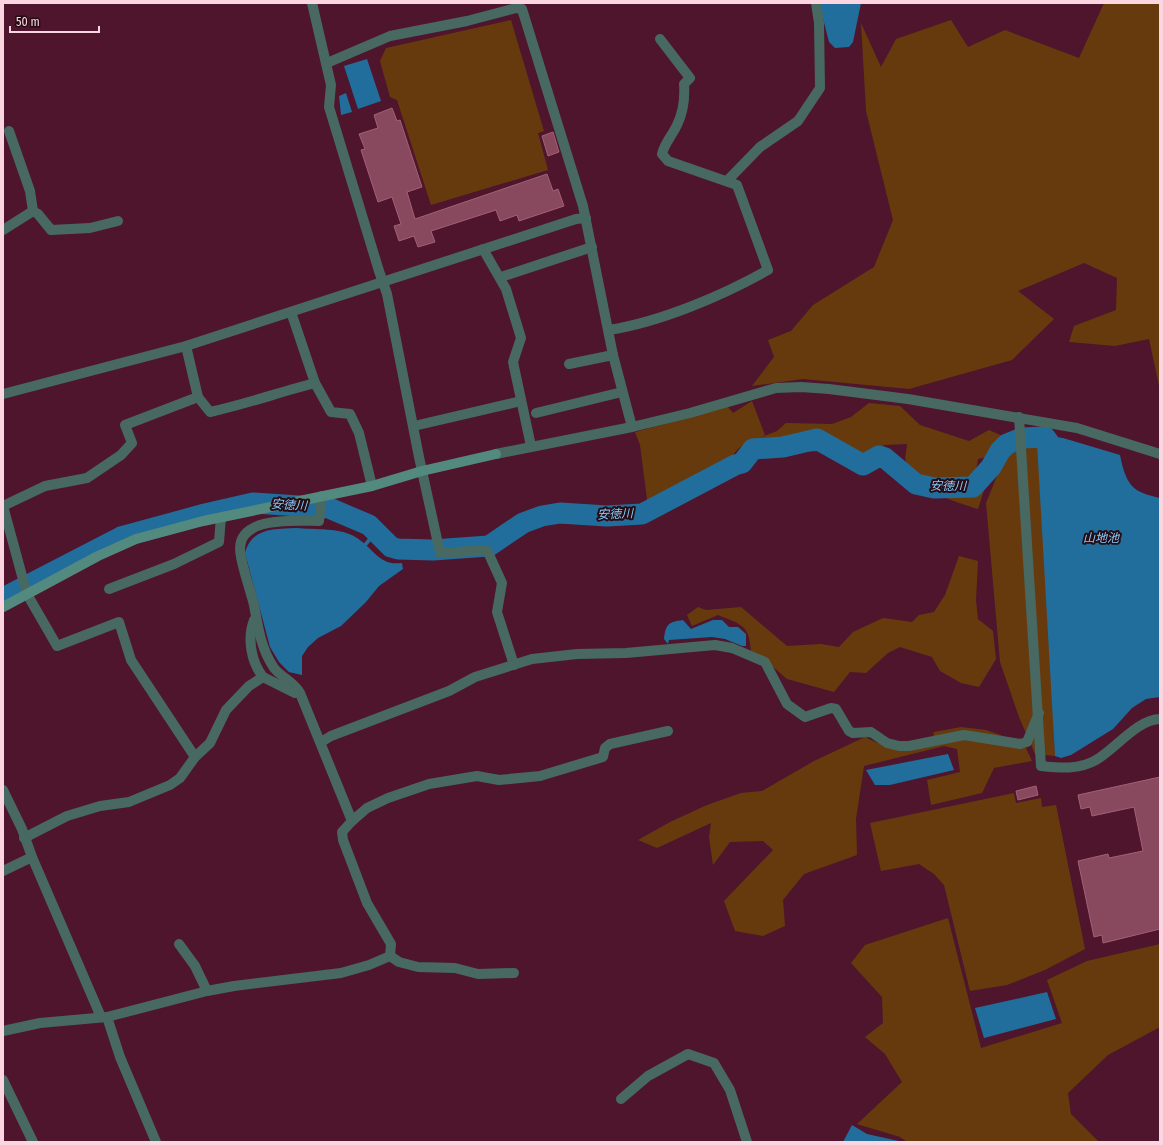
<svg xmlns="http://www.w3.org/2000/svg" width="1163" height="1145" viewBox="0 0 1163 1145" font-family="'Fira Sans Condensed','Noto Sans JP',sans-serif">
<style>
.green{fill:#673a0e}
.water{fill:#216e9c}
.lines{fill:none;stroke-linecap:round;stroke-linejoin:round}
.stream{stroke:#216e9c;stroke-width:3.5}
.river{stroke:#216e9c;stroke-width:21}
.building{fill:#88485e;stroke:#a36076}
.street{stroke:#476962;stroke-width:10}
.secondary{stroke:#538a7f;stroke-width:10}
.labels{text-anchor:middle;stroke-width:4;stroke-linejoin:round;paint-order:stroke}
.water-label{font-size:12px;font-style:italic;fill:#8acdfc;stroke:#260c15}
</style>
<rect width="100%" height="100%" fill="#4f152c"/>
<g class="green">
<polygon points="1104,3 1160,3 1160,390 1149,339 1115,346 1069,342 1074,326 1116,310 1117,278 1084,263 1018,291 1054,319 1012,360 909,389 803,379 752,386 774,357 768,340 791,331 813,305 874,267 893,220 866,111 861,23 881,67 896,39 951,20 968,47 1005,30 1079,58"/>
<polygon points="511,20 544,131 538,133 548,170 431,205 397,100 390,97 380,61 386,48"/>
<path d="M 752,401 L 765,435 L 761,437 L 777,431 L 786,423 L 832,424 L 851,417 L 869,403 L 900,406 L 920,425 L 969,441 L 989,430 L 1007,438 L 992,456 L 978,459 L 976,471 L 987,481 L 978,509 C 951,501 919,490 906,462 C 904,458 907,449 907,444 L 884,445 L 858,467 L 822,451 L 782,453 L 756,460 L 738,460 L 738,451 L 758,438 C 746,444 732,448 732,463 L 648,507 L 640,445 L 635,432 L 728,407 L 733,413 Z"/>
<polygon points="1042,435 1055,756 1035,754 1019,717 1000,662 986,503 1013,436"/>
<path d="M 959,556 L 978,561 L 976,600 L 978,619 L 993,631 L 996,659 L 979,687 L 961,683 L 940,671 L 932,657 L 900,647 L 888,653 L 866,673 L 850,672 L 834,692 L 787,679 L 764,659 L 751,652 C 749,624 742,625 718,615 L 692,626 L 687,615 L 698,607 L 706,610 L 741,607 L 787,646 L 821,644 L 839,647 L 853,632 L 883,618 L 912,622 L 919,615 L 934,612 L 945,595 Z"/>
<path d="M 961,727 L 986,730 L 1003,736 L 1026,748 L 1032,761 L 994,768 L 982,793 L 931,805 L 927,780 L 960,772 L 957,749 L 944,746 L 864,766 L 856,819 L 857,855 L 804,874 L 783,900 L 785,926 L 763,936 L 735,931 L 724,901 L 773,850 L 763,841 L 730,842 L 713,865 L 709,837 L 711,823 L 657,848 L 638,840 L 670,822 L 707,805 L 741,793 L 762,791 L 814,761 L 865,737 C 893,751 900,749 931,746 L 934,732 Z"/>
<polygon points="1014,793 1016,803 1041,798 1042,807 1056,805 1085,949 1045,970 1007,985 970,991 944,885 934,874 919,864 881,871 870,823"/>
<polygon points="948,918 981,1048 1062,1023 1047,980 1087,961 1160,944 1160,1027 1108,1055 1068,1093 1071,1114 1099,1142 907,1142 900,1137 857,1124 902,1082 885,1054 865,1037 883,1023 882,997 851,963 865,945"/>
</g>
<g class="water">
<polygon points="819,3 861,3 853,42 849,47 835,48 829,42"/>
<polygon points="367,59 381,101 358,109 344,66"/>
<polygon points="346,93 352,112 341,115 339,96"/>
<path d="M 1042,435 L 1063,438 L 1120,455 C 1126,484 1131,492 1160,498 L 1160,697 L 1146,699 L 1132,708 L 1113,729 L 1071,755 L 1061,758 L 1055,756 L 1037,443 Z"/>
<path d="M 296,528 C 315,530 341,527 357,538 C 374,549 379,566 402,563 L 403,569 L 379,586 L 366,602 L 341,626 L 318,638 L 308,647 L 302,656 L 302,675 L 289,672 L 279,662 L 270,647 L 245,553 C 251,528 274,529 296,528 Z"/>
<path d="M 683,620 L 691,629 L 713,620 L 722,620 L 729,627 L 738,627 L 746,634 L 746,646 L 742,646 L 725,639 L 712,637 L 669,640 L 668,644 L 664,639 C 666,624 668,622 683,620 Z"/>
<polygon points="948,754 954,770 890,785 875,785 866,770"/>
<polygon points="1047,992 1056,1019 984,1038 975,1008"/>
<polygon points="852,1125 867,1134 903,1142 843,1142"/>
</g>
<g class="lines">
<polyline class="stream" points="365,545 376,532"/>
<polyline class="river" points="3,598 121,537 205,514 253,503 329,508 369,525 391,547 398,549 433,550 489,546 523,523 542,516 560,513 607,516 642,514 735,465 742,463 753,449 783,447 817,439 863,465 879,456 885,458 916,484 934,488 973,487 991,467 1000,451 1007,444 1022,438 1045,437 1059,456"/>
</g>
<g class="building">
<polygon points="392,108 397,121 400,120 422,187 407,192 415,219 547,174 553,191 558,189 564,206 519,221 517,215 500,221 496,210 431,231 435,242 418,247 414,236 399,241 394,226 401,224 392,197 378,202 361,150 365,149 359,134 378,128 374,115"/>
<polygon points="553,132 559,152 548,156 542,136"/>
<polygon points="1160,777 1160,929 1103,943 1102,935 1094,937 1078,861 1108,854 1109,858 1143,851 1134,807 1092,816 1090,807 1081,809 1078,795"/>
<polygon points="1036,786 1038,795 1018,800 1016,791"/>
</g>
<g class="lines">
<g class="street">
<polyline points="312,3 331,85 329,107 379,271 387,294 419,457 440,553 487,550 502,583 497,612 514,665"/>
<polyline points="327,63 390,36 467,21 516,8 522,9 583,206 613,355 632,427"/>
<polyline points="727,181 760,147 798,121 820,88 819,23 816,3"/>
<polyline points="33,211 38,214 51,230 90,228 118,221"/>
<polyline points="3,230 33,211 30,191 9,131"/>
<polyline points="483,249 506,289 521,338 513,362 531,446"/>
<polyline points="504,276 592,247"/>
<polyline points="291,312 315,383 331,412 350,414 359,433 372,486"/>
<path d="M 609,330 C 660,322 722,296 768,270 L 737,185 L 668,161 L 662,154 C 665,142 672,136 677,125 C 683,113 685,98 684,84 L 690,78 L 660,39"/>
<path d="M 186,346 L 198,397 L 210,412 C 246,404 280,392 315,383"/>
<polyline points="569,364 613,355"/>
<polyline points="3,394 186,346 576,219 586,218"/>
<polyline points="536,413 622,392"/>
<path d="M 1019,417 L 1041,766 C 1060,768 1079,770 1096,760 C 1115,749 1138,719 1160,719"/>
<polyline points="414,426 521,401"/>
<polyline points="496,454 632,427 690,413 776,388 801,387 829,389 908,399 1077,428 1160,454"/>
<path d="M 322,496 L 319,521 C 293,521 232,515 241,557 C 244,573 250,589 254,605 C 258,627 261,649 274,668 C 282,678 294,682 300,693 L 352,821 L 342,832 L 343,840 L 367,903 L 391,944 L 390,956"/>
<polyline points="3,506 27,594 57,646 119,622 131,660 195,757"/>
<polyline points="3,506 45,486 87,478 121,455 132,443 125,425 198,397"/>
<polyline points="109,589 174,564 219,542 221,517"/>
<path d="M 254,620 C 247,638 251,662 263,677"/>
<polyline points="321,742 331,736 449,691 475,677 532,659 577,654 626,653 715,645 732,648 765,662 787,704 805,717 831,708 836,709 849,731 853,733 871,732 887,743 899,746 909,746 964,735 1020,744 1027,742 1039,713"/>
<polyline points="3,790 22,829 32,857 101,1017"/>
<polyline points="352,821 367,808 388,798 429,784 477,776 499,780 540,776 603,757 605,748 610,744 668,731"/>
<polyline points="24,838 67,816 100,806 129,802 170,785 180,778 195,757 210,743 226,710 249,686 263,677 295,693"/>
<polyline points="3,871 32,857"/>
<polyline points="179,944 195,966 207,991"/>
<polyline points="390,956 399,962 418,967 455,968 478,974 514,973"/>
<polyline points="107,1017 120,1057 156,1142"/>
<polyline points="3,1031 40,1023 107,1017 207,991 234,986 341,973 369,965 390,956"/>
<polyline points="3,1080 33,1142"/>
<polyline points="621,1099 648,1076 688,1054 714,1063 730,1090 747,1142"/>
</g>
<polyline class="secondary" points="3,607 98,556 136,539 203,521 372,486 422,471 496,454"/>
</g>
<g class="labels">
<g class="water-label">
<text transform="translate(948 486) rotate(1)" y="4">安徳川</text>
<text transform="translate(289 505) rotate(3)" y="4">安徳川</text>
<text transform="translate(615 514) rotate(-2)" y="4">安徳川</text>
<text x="1101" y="542">山地池</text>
</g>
</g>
<rect width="1163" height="1145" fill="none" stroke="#fbd5e0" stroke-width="8"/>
<path d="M10 26v6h89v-6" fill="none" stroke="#fbd5e0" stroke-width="2"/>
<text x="16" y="26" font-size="12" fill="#fbd5e0" stroke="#260c15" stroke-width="3" paint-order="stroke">50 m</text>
</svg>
